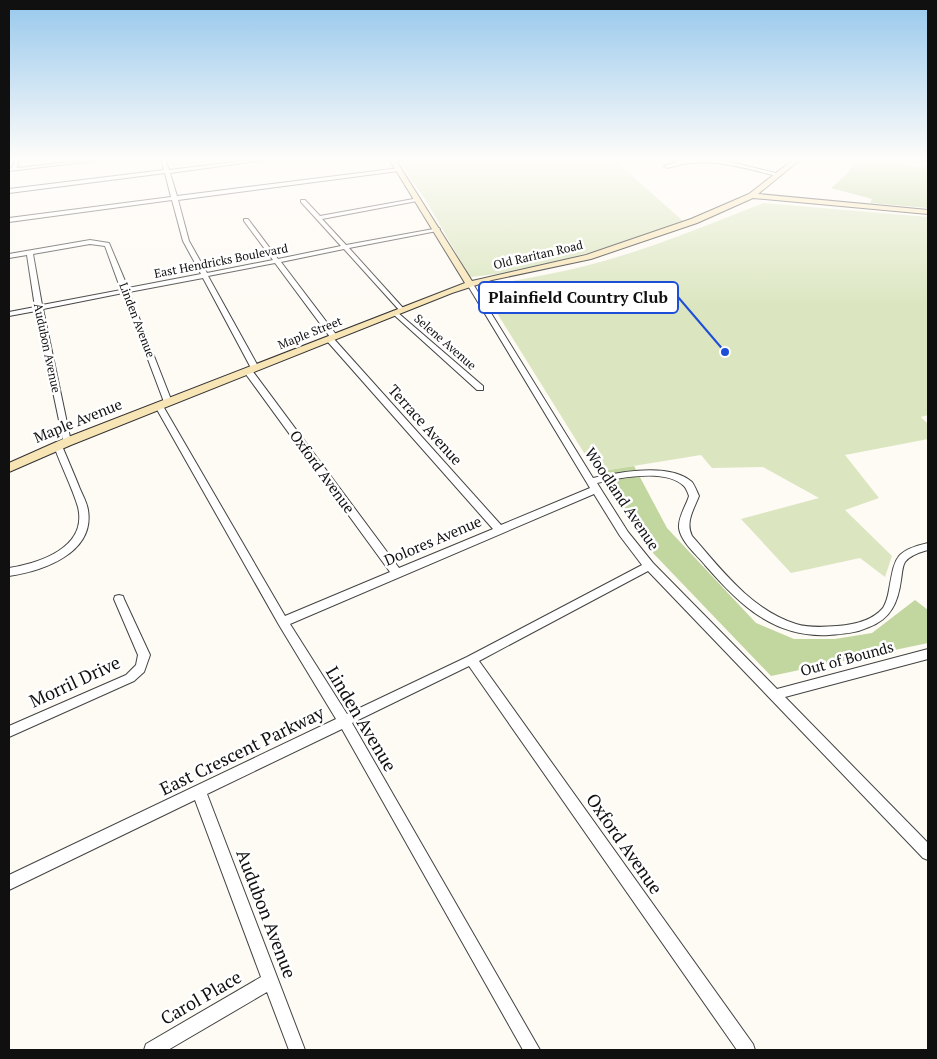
<svg xmlns="http://www.w3.org/2000/svg" width="937" height="1059" viewBox="0 0 937 1059" font-family="'PT Serif',serif">
<style>
.green{fill:#dbe6c0}
.forest{fill:#c2d6a0}
.lines{fill:none;stroke-linecap:round;stroke-linejoin:round}
.street-casing{stroke:#434343;stroke-width:2}
.secondary-casing{stroke:#323232;stroke-width:2}
.street{fill:#fff;fill-rule:evenodd}
.secondary{fill:#f8e5b5;fill-rule:evenodd}
.labels{text-anchor:middle;stroke-width:5;stroke-linejoin:round;paint-order:stroke}
.far-street-label{font-size:12px;fill:#101010;stroke:#fff}
.street-label{font-size:15px;fill:#101010;stroke:#fff}
.near-street-label{font-size:18px;fill:#101010;stroke:#fff}
.leader{fill:none;stroke:#1d4ed8;stroke-width:2}
.callout-dot{fill:#1d4ed8;stroke:#fff;stroke-width:2}
.callout{fill:#fff;stroke:#1d4ed8;stroke-width:2}
.callout-label{font-size:16px;text-anchor:middle;font-weight:bold;fill:#101010}
</style>
<rect width="100%" height="100%" fill="#fefaf4"/>
<g class="green">
<path d="M 397,159 L 613,159 L 683,221 C 614,245 543,271 470,277 L 425,199 Z"/>
<path d="M 764,203 L 928,217 L 928,415 L 921,417 L 928,424 L 928,439 L 845,455 L 879,498 L 845,510 L 892,556 L 885,577 L 860,558 L 791,573 L 741,519 L 819,498 L 763,467 L 712,468 L 701,455 L 596,472 L 482,289 L 495,284 C 523,279 552,274 581,267 C 643,252 704,226 764,203 Z"/>
</g>
<g class="forest">
<polygon points="857,159 920,167 928,165 928,208 870,203 872,199 831,188 846,175"/>
<polygon points="634,466 667,528 756,623 794,639 835,639 872,633 915,600 928,610 928,643 771,676 653,553 596,472"/>
</g>
<g class="lines">
<g class="street-casing">
<g id="street">
<polygon points="15,159 19,159 17,168 96,159 110,159 9,171 9,169 12,168"/>
<path d="M 161,159 L 165,159 L 169,170 L 259,159 L 272,159 L 170,173 L 177,196 L 400,168 L 398,171 L 178,200 L 189,241 L 207,273 L 273,260 L 244,221 L 244,219 L 248,219 L 278,259 L 341,246 L 301,202 L 301,200 L 305,200 L 320,216 L 419,198 L 420,199 L 417,201 L 322,219 L 346,245 L 439,228 L 440,229 L 437,231 L 349,248 L 404,309 L 404,311 L 400,311 L 344,249 L 281,262 L 338,337 L 334,339 L 501,525 L 590,488 L 467,284 L 470,282 L 473,284 L 593,478 C 619,472 670,462 692,482 C 695,486 697,492 699,496 C 694,509 685,522 692,536 C 721,569 751,610 796,624 C 809,628 824,627 837,626 C 853,625 872,621 883,608 C 886,603 888,596 889,590 C 895,558 894,551 928,543 L 928,550 C 921,552 910,555 905,562 C 902,567 902,575 901,580 C 898,602 891,619 869,627 C 856,633 843,634 829,635 C 773,638 739,604 705,565 C 697,555 681,542 679,528 C 678,517 686,506 689,496 C 688,493 686,488 684,486 C 666,468 618,478 597,483 L 628,532 L 653,563 L 777,689 L 928,649 L 928,659 L 785,697 L 928,843 L 928,860 L 923,858 L 648,571 L 479,661 L 753,1044 L 755,1050 L 737,1050 L 469,666 L 352,723 L 540,1050 L 523,1050 L 342,729 L 207,794 L 305,1050 L 289,1050 L 267,992 L 168,1050 L 144,1050 L 146,1044 L 261,977 L 195,800 L 9,890 L 9,875 L 336,719 L 279,625 L 155,406 L 156,404 L 162,404 L 163,406 L 285,616 L 390,572 L 245,373 L 245,369 L 251,369 L 399,568 L 493,529 L 327,341 L 327,337 L 330,337 L 275,263 L 208,276 L 259,368 L 255,370 L 251,368 L 203,278 L 129,292 L 172,402 L 168,404 L 164,402 L 123,293 L 43,309 L 71,442 L 67,445 L 64,444 L 36,311 L 9,316 L 9,312 L 35,307 L 27,255 L 9,258 L 9,254 L 90,240 L 109,243 L 128,288 L 201,274 L 183,241 L 172,200 L 9,222 L 9,218 L 171,197 L 165,173 L 9,193 L 9,189 L 164,170 ZM 90,244 L 105,246 L 121,290 L 42,305 L 33,254 ZM 594,494 L 620,536 L 642,565 L 467,657 L 347,714 L 290,624 Z"/>
<path d="M 693,159 L 722,160 L 780,174 L 777,176 C 737,166 708,156 667,168 L 664,166 L 679,161 Z"/>
<polygon points="393,312 397,312 483,386 483,390 477,390 393,314"/>
<path d="M 58,443 L 62,446 C 68,460 74,474 80,489 C 83,496 87,503 88,510 C 95,553 43,571 9,576 L 9,568 C 39,563 88,548 78,507 C 72,487 61,466 54,446 Z"/>
<polygon points="119,595 123,596 124,599 150,655 144,672 134,681 9,737 9,726 126,675 136,665 138,655 114,599 115,596"/>
</g>
</g>
<g class="secondary-casing">
<polygon id="secondary" points="389,159 395,159 472,281 586,255 691,219 749,194 794,159 801,159 758,194 928,210 928,214 753,198 697,223 591,259 492,280 452,293 71,445 9,472 9,463 63,439 465,283"/>
</g>
<use href="#street" class="street"/>
<use href="#secondary" class="secondary"/>
</g>
<linearGradient id="sky" x2="0" y2="1"><stop stop-color="#97c8ec"/><stop offset="0.52" stop-color="#fffdfa"/><stop offset="1" stop-color="#fffdfa" stop-opacity="0"/></linearGradient>
<rect width="937" height="307" fill="url(#sky)"/>
<g class="labels">
<g class="far-street-label">
<text transform="translate(538 255) rotate(-13)" y="4">Old Raritan Road</text>
<text transform="translate(221 261) rotate(-11)" y="4">East Hendricks Boulevard</text>
<text transform="translate(137 320) rotate(69)" y="4">Linden Avenue</text>
<text transform="translate(310 333) rotate(-22)" y="4">Maple Street</text>
<text transform="translate(445 342) rotate(41)" y="4">Selene Avenue</text>
<text transform="translate(47 348) rotate(78)" y="4">Audubon Avenue</text>
</g>
<g class="street-label">
<text transform="translate(78 421) rotate(-22)" y="5">Maple Avenue</text>
<text transform="translate(425 425) rotate(48)" y="5">Terrace Avenue</text>
<text transform="translate(322 472) rotate(54)" y="5">Oxford Avenue</text>
<text transform="translate(622 499) rotate(56)" y="5">Woodland Avenue</text>
<text transform="translate(433 541) rotate(-23)" y="5">Dolores Avenue</text>
<text transform="translate(847 659) rotate(-15)" y="5">Out of Bounds</text>
</g>
<g class="near-street-label">
<text transform="translate(75 682) rotate(-25)" y="6">Morril Drive</text>
<text transform="translate(361 719) rotate(59)" y="6">Linden Avenue</text>
<text transform="translate(242 751) rotate(-26)" y="6">East Crescent Parkway</text>
<text transform="translate(624 844) rotate(55)" y="6">Oxford Avenue</text>
<text transform="translate(266 914) rotate(69)" y="6">Audubon Avenue</text>
<text transform="translate(201 998) rotate(-30)" y="6">Carol Place</text>
</g>
</g>
<path class="leader" d="M725 352L678 297"/>
<circle class="callout-dot" cx="725" cy="352" r="5"/>
<rect class="callout" x="479" y="282" width="199" height="31" rx="5"/>
<g class="callout-label">
<text x="578" y="303">Plainfield Country Club</text>
</g>
<rect width="937" height="1059" fill="none" stroke="#101010" stroke-width="20"/>
</svg>
